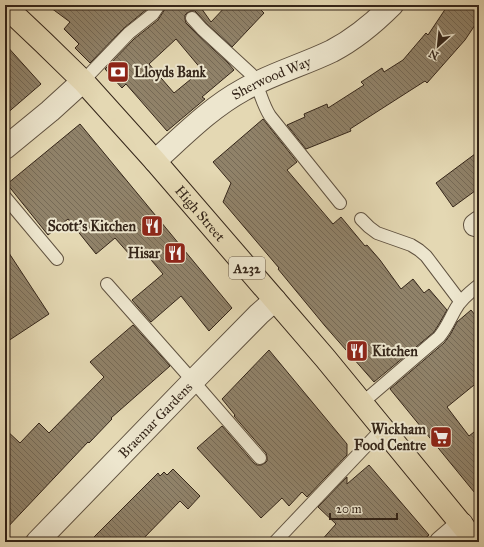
<svg xmlns="http://www.w3.org/2000/svg" width="484" height="547" viewBox="0 0 484 547" font-family="'IM FELL Great Primer',serif">
<style>
.building{fill:url(#building-back-hatch);stroke:#342519;fill-rule:evenodd}
.lines{fill:none;stroke-linecap:round;stroke-linejoin:round}
.lane-casing{stroke:#605240;stroke-width:14}
.street-casing{stroke:#605240;stroke-width:24}
.highway-casing{stroke:#342519;stroke-width:24}
.lane{stroke:#ede6ce;stroke-width:12}
.street{stroke:#ede6ce;stroke-width:22}
.highway{stroke:#e4d8b3;stroke-width:22}
.labels{text-anchor:middle;stroke-width:4;stroke-linejoin:round;paint-order:stroke}
.shield{fill:#ede6ce;stroke:#6c5f4f;stroke-width:1}
.shield-label{font-size:13px;font-weight:bold;fill:#342519}
.poi-label{font-size:14px;font-weight:bold;fill:#342519;stroke:#ede6ce;text-anchor:end}
.street-label{font-size:14px;fill:#342519;stroke:#ede6ce}
</style>
<defs>
<pattern id="building-back-hatch" width="6" height="6" patternUnits="userSpaceOnUse"><rect width="6" height="6" fill="#908269"/><path d="M-1 5l2 2M0 0l6 6M5-1l2 2" fill="none" stroke="#766a56"/></pattern>
</defs>
<rect width="100%" height="100%" fill="#e4d8b3"/>
<filter id="stains"><feTurbulence type="fractalNoise" baseFrequency=".005" numOctaves="4"/><feColorMatrix values="0 0 0 0 .2 0 0 0 0 .09 0 0 0 0 .02 0 0 0 .5 -.17"/></filter>
<radialGradient id="worn" r=".72"><stop offset=".6" stop-color="#630" stop-opacity="0"/><stop offset="1" stop-color="#630" stop-opacity=".3"/></radialGradient>
<g class="building">
<polygon points="47,5 150,5 147,9 124,28 90,63 75,48 79,44 64,29 70,22"/>
<path d="M 166,5 L 199,5 L 211,22 L 227,5 L 256,5 L 264,13 L 232,47 L 207,24 L 197,13 L 195,11 L 191,11 L 187,13 L 185,15 L 185,19 L 186,23 L 197,34 L 228,63 L 234,70 L 202,97 L 205,99 L 167,131 L 126,84 L 122,88 L 105,69 L 134,39 L 158,20 L 165,9 ZM 176,39 L 202,70 L 174,93 L 149,64 Z"/>
<polygon points="448,5 479,5 479,19 465,40 427,83 425,81 350,129 351,131 306,149 287,125 305,117 304,114 327,104 328,108 364,85 361,82 382,68 384,72 403,60 426,33 428,35"/>
<polygon points="5,44 41,84 5,115"/>
<polygon points="263,119 297,162 287,170 333,224 341,217 365,246 367,245 380,260 401,289 413,279 424,293 429,289 447,310 439,324 434,332 374,382 325,326 278,269 279,268 223,202 231,183 213,162"/>
<polygon points="80,124 232,308 209,331 181,296 151,322 132,300 163,274 140,247 130,255 115,238 96,254 68,219 48,235 7,184"/>
<polygon points="479,151 479,188 453,207 436,183"/>
<polygon points="5,247 49,314 5,343"/>
<polygon points="471,310 479,320 479,381 447,407 469,436 479,428 479,498 390,389 444,343 450,335 457,322"/>
<polygon points="133,325 170,366 111,418 112,419 89,443 88,442 5,530 5,429 20,443 39,423 49,433 104,377 90,362"/>
<polygon points="269,350 347,444 347,455 307,497 302,492 289,506 282,498 261,518 197,448 222,426 254,463 257,465 261,465 265,463 267,461 267,457 266,453 234,416 235,415 222,399"/>
<polygon points="369,465 429,535 421,542 320,542 336,524 318,507 347,477 347,484"/>
<polygon points="173,469 200,496 188,509 180,501 140,542 89,542 158,473 160,476 164,472 167,475"/>
</g>
<g class="lines">
<g class="lane-casing">
<g id="lane">
<path d="M 192,18 L 202,29 L 251,74 C 260,88 261,102 270,116 L 340,203"/>
<polyline points="83,81 129,33 153,14 159,5"/>
<polyline points="5,197 57,259"/>
<polyline points="361,219 369,227 377,233 411,245 419,250 426,256 460,301"/>
<polyline points="107,284 193,381 260,458"/>
<path d="M 362,403 L 439,337 C 446,329 450,319 455,310 C 460,300 470,292 479,285"/>
<polyline points="275,542 383,428"/>
</g>
</g>
<g class="street-casing">
<g id="street">
<polyline points="5,148 50,111 83,81"/>
<path id="s1" d="M 155,161 C 183,136 210,108 243,90 C 271,74 303,65 332,51 C 355,39 374,23 392,5"/>
<polyline points="475,225 479,222"/>
<path id="s2" d="M 37,542 L 193,381 L 259,314 L 275,300"/>
<polyline points="441,542 462,524"/>
</g>
</g>
<g class="highway-casing">
<g id="highway">
<path id="s3" d="M 5,6 L 43,42 L 83,81 L 155,161 L 325,358 L 476,542"/>
</g>
</g>
<use href="#lane" class="lane"/>
<use href="#street" class="street"/>
<use href="#highway" class="highway"/>
</g>
<defs>
<g id="bank-square" transform="scale(1.15)"><rect x="-9" y="-9" width="18" height="18" rx="4" fill="#8f2418" stroke="#ede6ce"/><path d="M-6-4H6V4H-6ZM0-2.3a2.3 2.3 0 1 0 0 4.6a2.3 2.3 0 1 0 0-4.6Z" fill="#fff"/></g>
<g id="restaurant-square" transform="scale(1.15)"><rect x="-9" y="-9" width="18" height="18" rx="4" fill="#8f2418" stroke="#ede6ce"/><path d="M-5-6h1v4h1v-4h1v4h1v-4h1v5L-1.5 .5V6h-2V.5L-5-1ZM5-6V6H3V1.5H1.5Q1.5-4 5-6Z" fill="#fff"/></g>
<g id="supermarket-square" transform="scale(1.15)"><rect x="-9" y="-9" width="18" height="18" rx="4" fill="#8f2418" stroke="#ede6ce"/><path d="M-6-5.5h2.5l.6 2H6L4.5 2H-2.5L-4.4-4H-6ZM-1.5 3.2a1.3 1.3 0 1 0 .1 0ZM3 3.2a1.3 1.3 0 1 0 .1 0Z" fill="#fff"/></g>
</defs>
<g fill-rule="evenodd">
<use href="#bank-square" x="118" y="72"/>
<use href="#restaurant-square" x="152" y="226"/>
<use href="#restaurant-square" x="175" y="253"/>
<use href="#restaurant-square" x="357" y="351"/>
<use href="#supermarket-square" x="441" y="437"/>
</g>
<g class="labels">
<rect class="shield" x="229" y="257" width="36" height="22" rx="3"/>
<g class="shield-label">
<text x="247" y="273">A232</text>
</g>
<g class="poi-label">
<text x="134" y="77" text-anchor="start">Lloyds Bank</text>
<text x="136" y="231">Scott's Kitchen</text>
<text x="160" y="258">Hisar</text>
<text x="372" y="356" text-anchor="start">Kitchen</text>
<text x="426" y="434">Wickham<tspan x="426" dy="16">Food Centre</tspan></text>
</g>
<g class="street-label">
<text dy="5" stroke="none"><textPath href="#s1" startOffset="144">Sherwood Way</textPath></text>
<text dy="5" stroke="none"><textPath href="#s3" startOffset="285">High Street</textPath></text>
<text dy="5" stroke="none"><textPath href="#s2" startOffset="170">Braemar Gardens</textPath></text>
</g>
</g>
<rect width="484" height="547" fill="none" stroke="#e4d8b3" stroke-width="20"/>
<rect x="6" y="6" width="472" height="535" fill="none" stroke="#342519" stroke-width="2"/>
<rect x="10" y="10" width="464" height="527" fill="none" stroke="#342519"/>
<g transform="translate(438 46) rotate(207)" stroke="#ede6ce" stroke-width="3" paint-order="stroke">
<path d="M0-3L7 15L0 10L-7 15Z" fill="#342519"/>
<text y="-6" font-size="11" font-weight="bold" text-anchor="middle" fill="#342519">N</text>
</g>
<path d="M330 513v6h67v-6" fill="none" stroke="#342519" stroke-width="2"/>
<text x="336" y="513" font-size="12" fill="#342519" stroke="#ede6ce" stroke-width="3" paint-order="stroke">20 m</text>
<rect width="100%" height="100%" filter="url(#stains)"/>
<rect width="100%" height="100%" fill="url(#worn)"/>
</svg>
